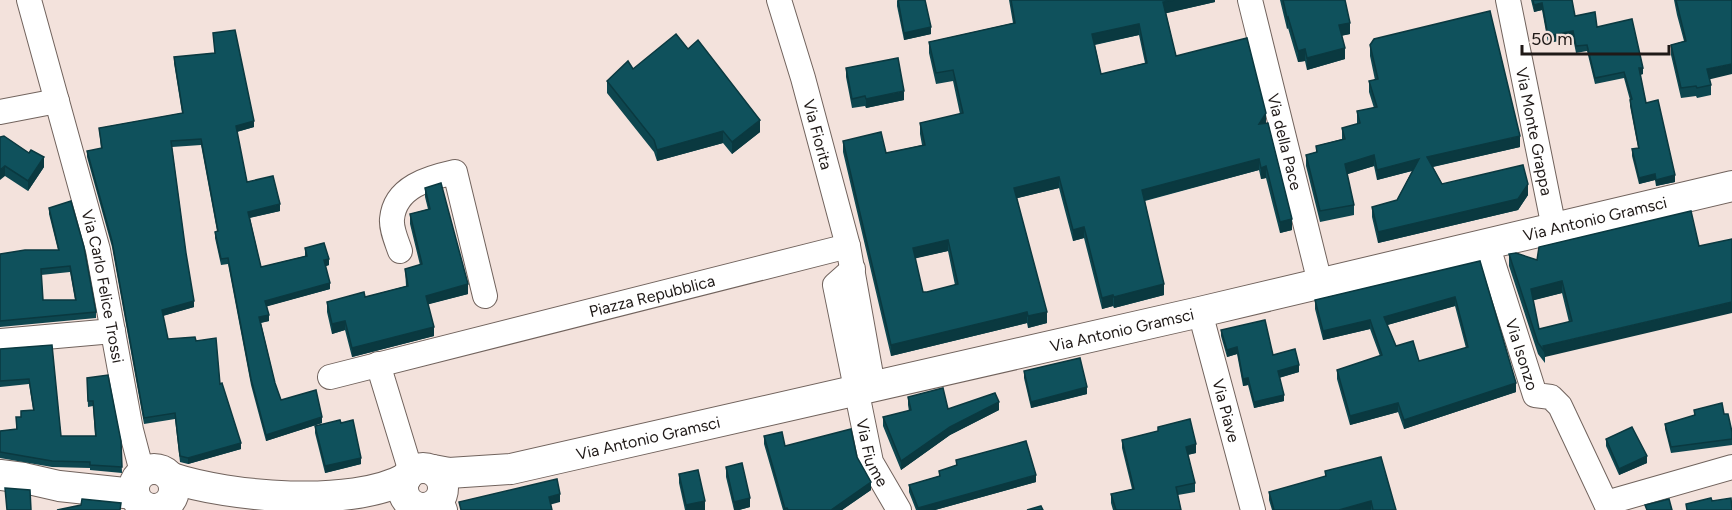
<svg xmlns="http://www.w3.org/2000/svg" width="1732" height="510" viewBox="0 0 1732 510" font-family="Figtree,sans-serif">
<style>
.lines{fill:none;stroke-linecap:round;stroke-linejoin:round}
.minor-casing{stroke:#71635d;stroke-width:26}
.major-casing{stroke:#71635d;stroke-width:32}
.minor{stroke:#fff;stroke-width:24}
.major{stroke:#fff;stroke-width:30}
.wall{fill:#0d464f;fill-rule:evenodd}
.shaded-wall{fill:#0a3940}
.building{fill:#0f515c;stroke:#0a3940;stroke-width:1.5;fill-rule:evenodd}
.labels{text-anchor:middle;stroke-width:6;stroke-linejoin:round;paint-order:stroke}
.street-label{font-size:16px;fill:#1f1917;stroke:#f3e2dc}
</style>
<rect width="100%" height="100%" fill="#f3e2dc"/>
<g class="lines">
<g class="minor-casing">
<g id="minor">
<path id="s1" d="M 29,0 L 98,250 L 131,430 L 142,472"/>
<path id="s2" d="M 779,0 L 803,78 L 848,246 L 873,386"/>
<path id="s3" d="M 1250,0 L 1320,283"/>
<path id="s4" d="M 1508,0 L 1554,228"/>
<polyline points="0,112 57,101"/>
<path id="s5" d="M 1487,244 L 1535,395 L 1551,397 L 1560,406 L 1609,510"/>
<path d="M 400,251 C 397,242 391,229 392,219 C 395,187 428,178 455,172 L 485,296"/>
<path id="s6" d="M 853,269 L 835,285 L 871,462 L 899,510"/>
<path id="s7" d="M 1200,312 L 1253,510"/>
<polyline points="0,341 113,331"/>
<polyline points="378,364 411,472"/>
<path id="s8" d="M 330,377 L 848,246"/>
<polyline points="441,500 445,510"/>
<polyline points="1606,503 1732,467"/>
<polyline points="417,508 418,510"/>
<polyline points="146,510 148,508"/>
</g>
</g>
<g class="major-casing">
<g id="major">
<circle cx="423" cy="488" r="20"/>
<circle cx="154" cy="489" r="20"/>
<path id="s9" d="M 433,470 L 449,473 L 511,469 L 1200,312 L 1732,186"/>
<polyline points="0,475 24,478 59,486 134,494"/>
<path d="M 172,478 C 229,497 352,508 406,478"/>
</g>
</g>
<use href="#minor" class="minor"/>
<use href="#major" class="major"/>
</g>
<g class="wall">
<polygon points="897,0 931,34 904,40 897,6"/>
<path d="M 1009,0 L 1215,0 L 1215,2 L 1166,13 L 1176,56 L 1266,123 L 1292,230 L 1280,233 L 1266,178 L 1261,179 L 1259,170 L 1145,201 L 1164,295 L 1114,308 L 1113,306 L 1102,309 L 1084,238 L 1073,241 L 1059,188 L 1017,198 L 1047,323 L 1028,328 L 1027,323 L 891,356 L 843,152 L 843,141 L 886,153 L 922,145 L 920,134 L 920,123 L 960,114 L 953,81 L 936,84 L 929,53 L 929,42 L 1013,23 ZM 1139,35 L 1145,63 L 1101,74 L 1095,45 ZM 948,251 L 955,285 L 927,292 L 923,292 L 915,258 Z"/>
<polygon points="1280,0 1345,0 1350,34 1341,36 1345,59 1307,70 1305,61 1298,62 1288,28 1287,29"/>
<polygon points="1531,0 1572,0 1575,16 1597,27 1643,74 1640,75 1646,103 1675,182 1656,186 1655,180 1639,184 1632,156 1632,149 1638,148 1630,106 1630,100 1624,78 1595,84 1587,51 1576,53 1573,38 1548,43 1542,10 1534,12"/>
<polygon points="1674,0 1732,0 1709,79 1711,85 1711,95 1697,98 1696,96 1681,98 1671,55 1671,45 1684,41 1677,15"/>
<polygon points="213,33 254,127 237,132 247,182 280,211 250,218 261,267 305,256 305,248 329,265 325,266 330,289 267,306 269,321 261,323 275,383 281,400 322,423 266,441 251,385 228,264 221,265 215,238 215,232 217,231 201,145 172,147 186,253 194,307 163,316 168,339 196,341 220,384 241,449 188,464 180,462 175,419 144,424 112,247 87,157 87,151 101,149 99,128 182,113 174,63 174,57 215,53"/>
<polygon points="1370,45 1520,147 1433,167 1442,184 1528,195 1518,210 1378,243 1372,217 1372,207 1397,200 1412,171 1377,180 1374,166 1347,174 1354,205 1354,215 1320,222 1306,166 1306,155 1316,152 1316,146 1342,139 1342,128 1357,124 1357,111 1374,108 1369,92 1369,81 1375,80 1370,56"/>
<polygon points="846,68 904,100 866,108 865,106 852,108 846,77"/>
<polygon points="633,69 760,132 732,154 723,143 657,161 654,152 607,93 607,81"/>
<polygon points="0,137 44,167 28,191 5,176"/>
<polygon points="425,188 468,294 428,304 434,336 352,357 345,330 332,334 327,312 327,302 365,297 406,286 405,269 420,265 410,224 410,214 428,209 425,197"/>
<path d="M 49,208 L 96,312 L 96,318 L 0,327 L 0,254 L 58,250 L 49,214 ZM 70,272 L 75,300 L 43,300 L 41,275 Z"/>
<path d="M 1691,211 L 1545,357 L 1545,363 L 1538,354 L 1509,266 L 1509,254 L 1537,260 ZM 1562,293 L 1569,322 L 1539,329 L 1533,300 Z"/>
<path d="M 1480,261 L 1516,392 L 1404,429 L 1398,412 L 1350,425 L 1337,379 L 1337,370 L 1380,356 L 1370,329 L 1323,340 L 1315,309 L 1315,300 ZM 1455,306 L 1466,348 L 1419,361 L 1396,346 L 1387,325 Z"/>
<polygon points="1221,330 1273,355 1299,372 1279,378 1284,401 1254,408 1248,385 1243,386 1237,354 1227,357 1221,336"/>
<polygon points="52,345 61,436 95,436 93,406 88,407 87,378 121,441 122,473 90,470 90,468 52,467 0,458 0,431 16,429 16,417 21,417 33,410 29,384 0,387 0,349"/>
<polygon points="1024,371 1087,394 1031,408 1024,378"/>
<polygon points="908,397 948,409 999,410 950,435 901,470 883,426 883,417 909,411 908,405"/>
<polygon points="1694,410 1724,414 1732,432 1732,445 1671,453 1665,429 1665,424 1694,416"/>
<polygon points="341,423 361,464 325,473 315,433 315,426"/>
<polygon points="1158,427 1196,453 1188,455 1195,483 1195,492 1178,495 1181,510 1113,510 1111,503 1111,494 1132,489 1122,448 1122,440 1158,431"/>
<polygon points="764,436 785,446 857,457 871,490 842,510 783,510 764,444"/>
<polygon points="1606,439 1647,463 1619,475 1606,446"/>
<polygon points="956,460 1036,482 935,510 916,510 909,492 909,485 939,476 939,471 956,466"/>
<polygon points="726,467 750,507 739,510 734,510 726,477"/>
<polygon points="1325,471 1396,510 1272,510 1269,500 1269,492 1325,477"/>
<polygon points="679,474 705,510 685,510 679,483"/>
</g>
<g class="shaded-wall">
<polygon points="1174,0 1215,0 1215,2 1163,14 1163,2"/>
<polygon points="1542,3 1542,10 1534,12 1534,5"/>
<polygon points="1288,17 1288,28 1287,29 1287,18"/>
<polygon points="1350,23 1350,34 1339,36 1339,25"/>
<polygon points="1139,24 1139,35 1092,45 1092,34"/>
<polygon points="931,27 931,34 904,40 904,33"/>
<polygon points="1573,31 1573,38 1548,43 1548,36"/>
<polygon points="1345,48 1345,59 1307,70 1307,58"/>
<polygon points="1305,49 1305,61 1298,62 1298,51"/>
<polygon points="1732,64 1732,74 1707,80 1707,69"/>
<polygon points="1639,68 1643,68 1643,74 1639,75"/>
<polygon points="904,91 904,100 866,108 866,99"/>
<polygon points="1266,113 1266,124 1259,124"/>
<polygon points="760,120 760,132 732,154 732,142"/>
<polygon points="254,121 254,127 236,132 236,126"/>
<polygon points="723,131 723,143 657,161 657,150"/>
<polygon points="1520,136 1520,147 1427,168 1427,157"/>
<polygon points="1374,155 1374,166 1345,175 1345,164"/>
<polygon points="44,157 44,167 28,191 28,181"/>
<polygon points="1259,159 1259,170 1142,201 1142,190"/>
<polygon points="1419,159 1419,169 1377,180 1377,170"/>
<polygon points="5,166 5,176 0,180 0,170"/>
<polygon points="1266,166 1266,178 1261,179 1261,168"/>
<polygon points="1655,174 1655,180 1639,184 1639,178"/>
<polygon points="1675,175 1675,182 1656,186 1656,180"/>
<polygon points="1059,177 1059,188 1014,199 1014,188"/>
<polygon points="1528,184 1528,195 1518,210 1378,243 1378,232"/>
<polygon points="280,204 280,211 248,218 248,212"/>
<polygon points="1292,219 1292,230 1280,233 1280,222"/>
<polygon points="1084,227 1084,238 1073,241 1073,230"/>
<polygon points="948,240 948,251 913,259 913,248"/>
<polygon points="329,259 329,265 324,267 324,260"/>
<polygon points="1562,281 1562,293 1531,301 1531,289"/>
<polygon points="330,283 330,289 265,307 265,301"/>
<polygon points="468,284 468,294 426,305 426,296"/>
<polygon points="1164,284 1164,295 1114,308 1114,297"/>
<polygon points="1113,295 1113,306 1102,309 1102,298"/>
<polygon points="1455,297 1455,306 1384,326 1384,317"/>
<polygon points="194,301 194,307 162,316 162,310"/>
<polygon points="1732,302 1732,313 1545,357 1543,346"/>
<polygon points="1027,312 1027,323 891,356 891,345"/>
<polygon points="1047,312 1047,323 1028,328 1028,316"/>
<polygon points="269,315 269,321 259,323 259,317"/>
<polygon points="1370,320 1370,329 1323,340 1323,331"/>
<polygon points="345,321 345,330 332,334 332,324"/>
<polygon points="434,327 434,336 352,357 352,348"/>
<polygon points="1237,347 1237,354 1227,357 1227,350"/>
<polygon points="1299,365 1299,372 1278,378 1278,371"/>
<polygon points="1248,378 1248,385 1243,386 1243,379"/>
<polygon points="1516,383 1516,392 1404,429 1404,420"/>
<polygon points="1087,387 1087,394 1031,408 1031,402"/>
<polygon points="1284,395 1284,401 1254,408 1254,402"/>
<polygon points="999,402 999,410 950,435 901,470 901,461 950,427"/>
<polygon points="1398,403 1398,412 1350,425 1350,416"/>
<polygon points="322,417 322,423 266,441 266,435"/>
<polygon points="241,443 241,449 188,464 188,458"/>
<polygon points="1196,444 1196,453 1186,455 1186,447"/>
<polygon points="1647,456 1647,463 1619,475 1619,469"/>
<polygon points="361,458 361,464 325,473 325,466"/>
<polygon points="1036,475 1036,482 935,510 918,510 918,508"/>
<polygon points="871,482 871,490 842,510 831,510"/>
<polygon points="560,494 560,502 549,505 549,497"/>
<polygon points="750,498 750,507 739,510 734,510 734,502"/>
<polygon points="705,501 705,510 686,510 686,505"/>
<polygon points="1371,501 1371,510 1339,510"/>
</g>
<g class="building">
<polygon points="898,0 925,0 931,27 904,33"/>
<path d="M 1011,0 L 1174,0 L 1163,2 L 1176,56 L 1247,38 L 1266,113 L 1259,124 L 1268,123 L 1292,219 L 1280,222 L 1266,166 L 1261,168 L 1259,159 L 1142,190 L 1164,284 L 1114,297 L 1113,295 L 1102,298 L 1084,227 L 1073,230 L 1059,177 L 1014,188 L 1047,312 L 1028,316 L 1027,312 L 891,345 L 843,141 L 881,132 L 886,153 L 925,145 L 920,123 L 963,113 L 953,70 L 936,73 L 929,42 L 1015,23 ZM 1139,24 L 1147,63 L 1101,74 L 1092,34 ZM 948,240 L 958,284 L 927,292 L 923,292 L 913,248 Z"/>
<polygon points="1283,0 1345,0 1350,23 1339,25 1345,48 1307,58 1305,49 1298,51 1288,17 1287,18"/>
<polygon points="1533,0 1572,0 1575,16 1595,12 1597,27 1632,19 1643,68 1639,68 1646,103 1658,100 1675,175 1656,180 1655,174 1639,178 1632,149 1639,148 1630,100 1632,99 1624,72 1595,78 1587,45 1576,46 1573,31 1548,36 1542,3 1534,5"/>
<polygon points="1676,0 1732,0 1732,64 1707,69 1711,85 1697,88 1696,86 1681,88 1671,45 1686,41"/>
<polygon points="1490,11 1520,136 1427,157 1442,184 1523,165 1528,184 1518,199 1378,232 1372,207 1397,200 1419,159 1377,170 1374,155 1345,164 1354,205 1320,211 1306,155 1317,152 1316,146 1345,139 1342,128 1360,123 1357,111 1377,107 1369,81 1378,79 1370,45 1374,39"/>
<polygon points="235,30 254,121 236,126 247,182 273,176 280,204 248,212 261,267 307,256 305,248 324,243 329,259 324,260 330,283 265,301 269,315 259,317 275,383 281,400 316,390 322,417 266,435 251,379 228,258 221,259 215,232 218,231 201,139 171,141 186,253 194,301 162,310 168,339 195,337 196,341 216,338 220,384 222,383 241,443 188,458 180,456 175,413 144,418 112,241 87,151 102,148 99,128 183,113 174,57 215,53 213,33"/>
<polygon points="676,34 688,49 698,40 760,120 732,142 723,131 657,150 654,140 607,81 628,61 633,69"/>
<polygon points="898,58 904,91 866,99 865,96 852,99 846,68"/>
<polygon points="4,136 29,153 31,150 44,157 28,181 5,166 0,170 0,137"/>
<polygon points="441,183 468,284 426,296 434,327 352,348 345,321 332,324 327,302 364,292 365,297 408,286 405,269 422,264 410,214 430,209 425,188"/>
<path d="M 71,201 L 84,247 L 96,312 L 0,321 L 0,254 L 25,250 L 59,250 L 49,208 ZM 70,266 L 76,300 L 43,300 L 41,269 Z"/>
<path d="M 1691,211 L 1699,246 L 1732,239 L 1732,302 L 1543,346 L 1545,352 L 1538,343 L 1509,254 L 1516,253 L 1537,260 L 1539,247 ZM 1562,281 L 1572,321 L 1539,329 L 1531,289 Z"/>
<path d="M 1480,261 L 1516,383 L 1404,420 L 1398,403 L 1350,416 L 1337,370 L 1382,355 L 1370,320 L 1323,331 L 1315,300 ZM 1455,297 L 1468,347 L 1419,361 L 1413,341 L 1396,346 L 1384,317 Z"/>
<polygon points="1265,320 1273,355 1295,349 1299,365 1278,371 1284,395 1254,402 1248,378 1243,379 1237,347 1227,350 1221,330"/>
<polygon points="52,345 61,436 96,436 93,401 88,401 87,378 108,375 121,441 122,467 90,465 90,462 52,461 0,452 0,431 17,429 16,417 21,417 21,411 34,410 29,379 0,381 0,349"/>
<polygon points="1080,358 1087,387 1031,402 1024,371"/>
<polygon points="943,388 948,409 995,393 999,402 950,427 901,461 883,417 911,410 908,397"/>
<polygon points="1722,403 1724,414 1728,414 1732,432 1732,439 1671,447 1665,424 1695,415 1694,410"/>
<polygon points="1190,419 1196,444 1186,447 1195,483 1176,487 1181,510 1116,510 1111,494 1134,489 1122,440 1158,431 1158,427"/>
<polygon points="340,420 341,423 353,420 361,458 325,466 315,426"/>
<polygon points="1632,427 1647,456 1619,469 1606,439"/>
<polygon points="851,429 857,457 871,482 831,510 788,510 787,508 785,509 764,436 782,432 785,446"/>
<polygon points="1026,441 1036,475 918,508 909,485 940,476 939,471 957,465 956,460"/>
<polygon points="1381,457 1396,510 1373,510 1371,501 1339,510 1274,510 1269,492 1326,476 1325,471"/>
<polygon points="742,463 750,498 734,502 726,467"/>
<polygon points="698,470 705,501 686,505 679,474"/>
<polygon points="557,479 560,494 549,497 552,510 461,510 459,502"/>
<polygon points="5,488 30,490 31,510 7,510"/>
<polygon points="1711,498 1712,501 1731,498 1732,510 1687,510 1686,504"/>
<polygon points="82,499 121,503 120,510 57,510 81,505"/>
<polygon points="1669,499 1672,510 1647,510 1645,505"/>
<polygon points="1041,506 1043,510 1027,510"/>
</g>
<g class="labels">
<g class="street-label">
<text dy="6" stroke="none"><textPath href="#s4" startOffset="134">Via Monte Grappa</textPath></text>
<text dy="6" stroke="none"><textPath href="#s2" startOffset="140">Via Fiorita</textPath></text>
<text dy="6" stroke="none"><textPath href="#s3" startOffset="146">Via della Pace</textPath></text>
<text dy="6" stroke="none"><textPath href="#s9" startOffset="1191">Via Antonio Gramsci</textPath></text>
<text dy="6" stroke="none"><textPath href="#s1" startOffset="296">Via Carlo Felice Trossi</textPath></text>
<text dy="6" stroke="none"><textPath href="#s8" startOffset="332">Piazza Repubblica</textPath></text>
<text dy="6" stroke="none"><textPath href="#s9" startOffset="705">Via Antonio Gramsci</textPath></text>
<text dy="6" stroke="none"><textPath href="#s5" startOffset="116">Via Isonzo</textPath></text>
<text dy="6" stroke="none"><textPath href="#s7" startOffset="102">Via Piave</textPath></text>
<text dy="6" stroke="none"><textPath href="#s9" startOffset="219">Via Antonio Gramsci</textPath></text>
<text dy="6" stroke="none"><textPath href="#s6" startOffset="196">Via Fiume</textPath></text>
</g>
</g>
<path d="M1522 45v9h147v-9" fill="none" stroke="#1f1917" stroke-width="3"/>
<text x="1531" y="45" font-size="18" fill="#1f1917" stroke="#f3e2dc" stroke-width="4.5" paint-order="stroke">50 m</text>
</svg>
